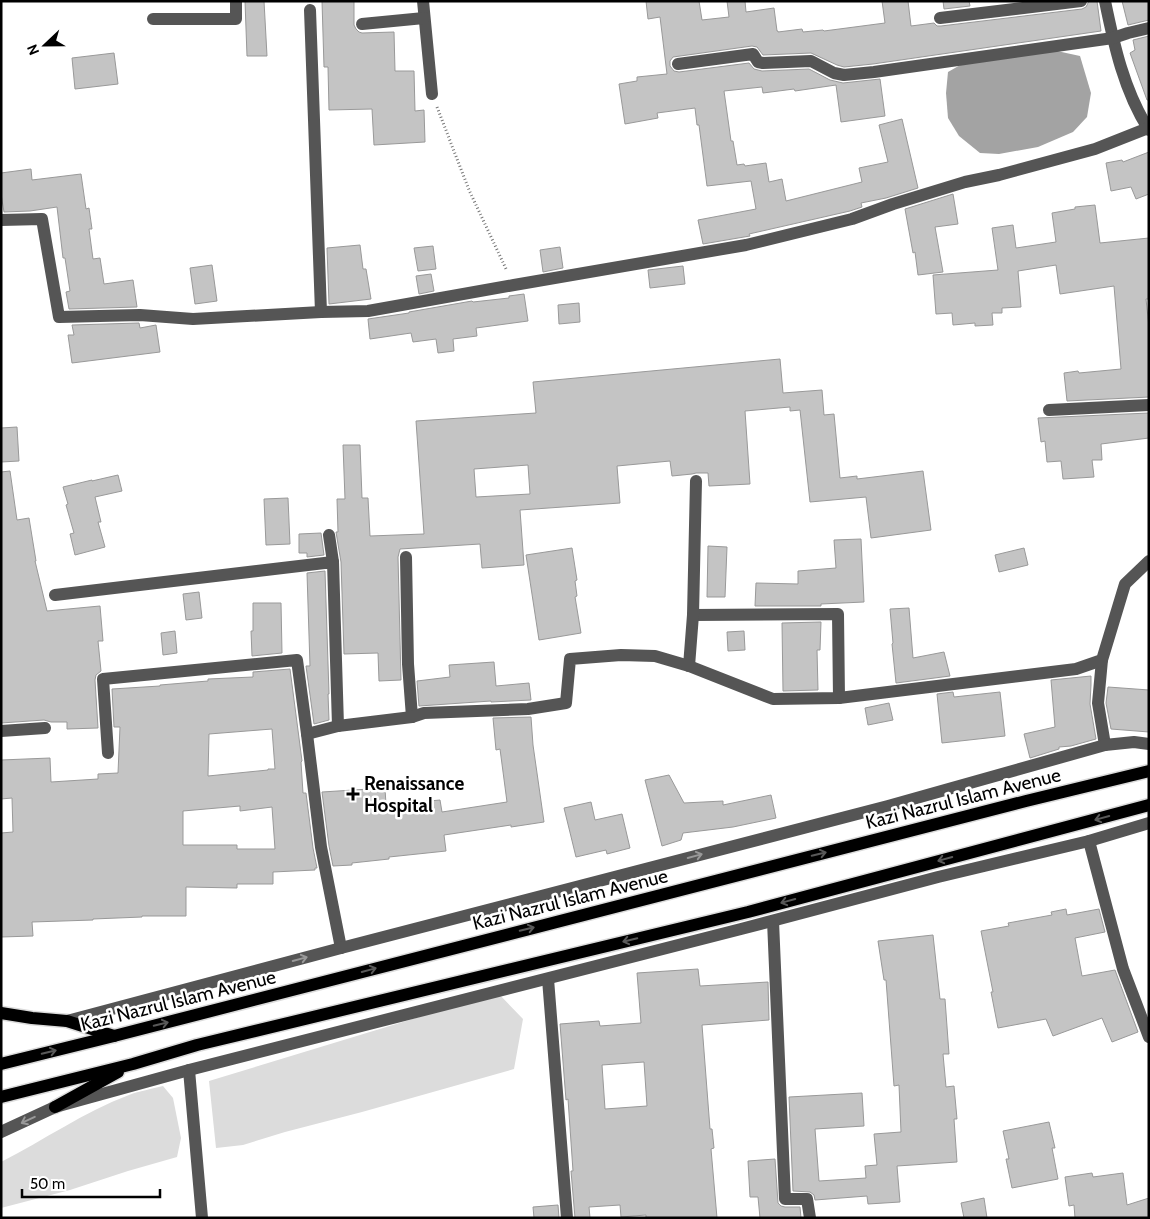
<svg xmlns="http://www.w3.org/2000/svg" width="1150" height="1219" viewBox="0 0 1150 1219" font-family="Cabin,sans-serif">
<style>
.green{fill:#dcdcdc}
.water{fill:#a3a3a3}
.building{fill:#c4c4c4;stroke:#999;fill-rule:evenodd}
.lines{fill:none;stroke-linecap:round;stroke-linejoin:round}
.major-casing{stroke:#dbdbdb;stroke-width:15}
.path{stroke:#777;stroke-width:3;stroke-dasharray:1 2.5;stroke-linecap:butt}
.minor{stroke:#555;stroke-width:12}
.major{stroke:#000;stroke-width:12}
.oneway{stroke:#595959}
.oneway2{stroke:#999}
.poi-dot{fill:#000;stroke:#fff;stroke-width:2}
.labels{text-anchor:middle;stroke-width:5;stroke-linejoin:round;paint-order:stroke}
.poi-label{font-size:19px;font-weight:bold;fill:#000;stroke:#fff;text-anchor:start}
.street-label{font-size:19px;fill:#000;stroke:#fff}
</style>
<rect width="100%" height="100%" fill="#fff"/>
<g class="green">
<polygon points="498,993 523,1019 514,1069 362,1112 285,1132 243,1145 216,1148 209,1081"/>
<path d="M 163,1086 L 173,1098 L 181,1138 L 177,1157 L 128,1171 L 70,1190 L 1,1208 L 1,1162 C 44,1140 84,1112 129,1095 C 139,1091 152,1089 163,1086 Z"/>
</g>
<polygon class="water" points="1057,51 1080,56 1091,93 1087,117 1073,132 1038,147 999,154 980,153 959,136 948,118 946,93 948,72 969,60"/>
<g class="building">
<polygon points="245,1 264,1 267,56 247,56"/>
<polygon points="322,1 354,1 354,25 356,29 359,32 362,33 394,32 395,71 414,71 415,111 424,110 425,142 374,145 372,109 329,110 328,67 324,67"/>
<polygon points="646,1 699,1 702,20 729,17 727,1 745,1 746,12 774,8 777,31 778,31 778,32 802,29 803,32 823,30 824,31 885,23 882,1 908,1 911,26 934,23 937,26 941,26 1082,9 1086,7 1089,1 1097,1 1101,31 873,64 844,67 837,65 811,53 763,55 757,47 752,46 673,57 670,61 670,66 674,71 679,72 749,63 754,69 762,71 809,69 830,80 843,83 880,79 885,116 841,122 836,85 795,91 794,89 763,93 762,87 724,91 731,141 733,141 737,165 744,164 745,166 766,163 769,182 782,179 786,201 862,182 859,168 888,162 879,125 902,119 918,188 886,198 861,203 862,207 850,211 749,234 750,236 744,237 703,244 698,220 756,209 751,181 707,186 699,125 697,125 695,108 657,113 658,118 625,124 619,84 637,81 637,77 667,74 660,17 648,19"/>
<polygon points="943,1 969,1 970,6 944,9"/>
<polygon points="1122,1 1149,1 1149,20 1128,25"/>
<polygon points="1149,36 1149,100 1147,100 1130,53 1135,50 1133,40"/>
<polygon points="114,53 118,84 75,89 72,58"/>
<polygon points="1149,152 1149,194 1136,199 1131,187 1111,191 1106,163 1122,160 1123,162"/>
<polygon points="31,169 32,180 81,174 86,209 89,208 92,229 89,229 93,259 100,258 104,284 133,280 137,307 69,309 66,292 70,291 65,258 63,258 57,207 30,211 4,212 1,194 1,173"/>
<polygon points="953,194 958,224 935,227 943,272 918,275 915,252 913,253 905,209"/>
<polygon points="1095,205 1100,243 1149,238 1149,299 1146,299 1149,327 1149,397 1067,401 1064,373 1078,371 1079,373 1121,369 1114,286 1060,294 1056,265 1018,271 1021,307 1002,308 1002,313 992,313 993,325 975,326 975,323 953,325 952,313 936,314 933,275 998,270 992,228 1013,225 1016,248 1056,242 1052,213 1075,209 1075,207"/>
<polygon points="360,245 363,269 366,269 371,299 329,304 327,248"/>
<polygon points="433,246 436,269 418,271 414,248"/>
<polygon points="560,247 563,268 543,272 540,250"/>
<polygon points="212,265 217,301 195,304 190,268"/>
<polygon points="683,266 685,284 650,288 648,270"/>
<polygon points="431,274 434,291 419,294 416,276"/>
<polygon points="524,294 528,321 476,328 477,336 453,339 454,351 438,353 436,339 413,342 411,333 370,339 368,319 409,313 409,312 472,301 473,302 509,298 509,296"/>
<polygon points="579,303 580,322 559,324 558,305"/>
<polygon points="139,323 140,328 156,325 160,352 72,363 68,335 74,335 72,325"/>
<path d="M 780,359 L 783,393 L 822,390 L 824,415 L 834,414 L 840,478 L 857,476 L 857,479 L 923,471 L 931,530 L 871,538 L 866,497 L 810,502 L 800,410 L 790,411 L 790,407 L 745,411 L 750,484 L 709,486 L 708,473 L 696,473 L 692,474 L 672,476 L 670,461 L 617,466 L 620,503 L 520,510 L 524,565 L 482,568 L 480,544 L 400,549 L 398,557 L 401,680 L 379,681 L 378,653 L 344,654 L 341,562 L 336,532 L 338,532 L 337,499 L 345,499 L 343,445 L 360,445 L 362,498 L 368,498 L 370,536 L 424,534 L 416,421 L 536,413 L 533,382 ZM 528,465 L 530,494 L 476,497 L 474,469 Z"/>
<polygon points="1149,413 1149,438 1101,444 1102,460 1092,460 1094,477 1063,479 1061,461 1047,462 1045,441 1041,442 1038,418"/>
<polygon points="17,427 19,461 1,462 1,428"/>
<polygon points="10,471 17,520 29,518 36,561 35,561 47,611 100,606 103,641 98,641 101,671 96,675 95,680 98,728 67,729 67,722 51,722 44,720 1,723 1,472"/>
<polygon points="118,475 122,491 95,497 101,522 98,522 105,547 75,555 70,534 74,533 66,505 68,504 63,487 92,480 92,481"/>
<polygon points="288,498 290,544 266,545 264,499"/>
<polygon points="321,533 324,555 307,557 307,553 299,553 299,534"/>
<polygon points="861,539 864,602 821,604 821,606 755,606 756,583 798,584 798,571 836,568 834,540"/>
<polygon points="708,546 727,547 725,597 707,597"/>
<polygon points="572,548 577,580 575,581 577,596 575,597 581,633 539,640 526,555"/>
<polygon points="1024,548 1028,565 999,572 995,555"/>
<polygon points="325,571 329,694 328,694 329,720 314,724 306,666 310,666 307,573"/>
<polygon points="199,592 202,618 186,620 183,594"/>
<polygon points="253,603 281,603 282,653 252,656 251,631 253,631"/>
<polygon points="909,608 913,658 944,652 950,676 896,683 892,644 893,643 890,609"/>
<polygon points="821,622 820,650 817,650 818,690 783,691 782,623"/>
<polygon points="175,631 177,653 163,655 161,633"/>
<polygon points="744,631 745,650 728,651 727,632"/>
<polygon points="494,662 496,686 529,683 531,700 491,702 491,701 419,706 417,681 450,677 449,665"/>
<path d="M 290,669 L 302,761 L 301,762 L 303,793 L 306,793 L 313,848 L 317,868 L 315,868 L 315,870 L 273,872 L 273,884 L 237,884 L 237,888 L 186,887 L 186,916 L 142,916 L 142,917 L 93,919 L 93,920 L 32,922 L 33,936 L 1,937 L 1,833 L 13,832 L 12,798 L 1,799 L 1,760 L 50,758 L 51,782 L 98,779 L 98,774 L 118,773 L 120,727 L 114,727 L 112,689 L 160,686 L 160,685 L 208,681 L 208,679 L 253,677 L 253,672 ZM 272,729 L 275,769 L 268,769 L 268,770 L 208,776 L 209,734 ZM 240,806 L 240,811 L 272,807 L 275,849 L 237,849 L 237,845 L 183,845 L 183,811 Z"/>
<polygon points="1091,676 1091,685 1090,704 1096,739 1071,746 1059,747 1059,749 1030,758 1024,734 1055,727 1051,680"/>
<polygon points="1108,687 1149,690 1149,732 1111,729 1106,703"/>
<polygon points="953,692 954,697 1000,692 1005,736 942,743 937,694"/>
<polygon points="889,703 893,720 868,725 865,708"/>
<polygon points="531,717 533,745 544,822 511,827 511,825 444,835 446,851 389,857 389,859 352,863 352,865 333,866 329,846 322,792 385,788 386,805 440,800 442,812 507,802 500,749 496,750 493,718"/>
<polygon points="669,775 684,803 723,801 723,805 771,795 776,818 733,827 683,833 681,840 662,846 645,780"/>
<polygon points="591,802 595,820 622,814 630,848 607,854 606,850 576,857 564,808"/>
<polygon points="1066,909 1067,915 1099,909 1105,932 1075,938 1082,976 1115,970 1138,1032 1112,1042 1102,1018 1053,1036 1046,1019 998,1028 991,992 993,992 981,931 1009,926 1008,923 1052,915 1051,912"/>
<polygon points="933,935 940,999 945,999 949,1054 943,1054 946,1087 954,1086 957,1119 954,1119 957,1162 897,1166 900,1202 868,1204 867,1196 815,1200 814,1195 810,1192 793,1191 789,1097 862,1093 864,1126 815,1129 819,1181 866,1178 865,1166 877,1165 874,1134 901,1132 899,1085 894,1086 886,980 884,980 878,941"/>
<path d="M 698,969 L 700,986 L 768,982 L 769,1020 L 702,1025 L 710,1129 L 712,1129 L 714,1148 L 711,1149 L 717,1218 L 646,1218 L 646,1215 L 621,1217 L 620,1205 L 589,1207 L 590,1218 L 575,1218 L 571,1171 L 573,1171 L 568,1099 L 566,1100 L 560,1024 L 599,1021 L 600,1026 L 641,1023 L 637,973 ZM 644,1062 L 647,1106 L 605,1109 L 602,1065 Z"/>
<polygon points="1049,1122 1055,1148 1052,1148 1058,1179 1012,1188 1006,1159 1009,1159 1003,1131"/>
<polygon points="775,1159 778,1203 781,1206 785,1207 800,1207 801,1218 760,1218 758,1197 750,1197 748,1161"/>
<polygon points="1092,1173 1093,1177 1123,1173 1127,1205 1149,1198 1149,1218 1075,1218 1074,1205 1069,1206 1065,1177"/>
<polygon points="984,1198 987,1218 964,1218 961,1203"/>
<polygon points="558,1205 559,1218 534,1218 533,1207"/>
</g>
<g class="lines">
<g class="major-casing">
<g id="major">
<polyline points="1,1013 32,1018 67,1021 114,1036"/>
<polyline points="1,1064 114,1036 1026,801 1149,771"/>
<polyline points="1,1097 133,1064 197,1045 748,912 1149,805"/>
<polyline points="55,1107 118,1072"/>
</g>
</g>
<polyline class="path" points="437,107 469,190 507,271"/>
<g class="minor">
<polyline points="423,1 432,94"/>
<path d="M 1105,1 C 1114,45 1124,91 1149,130"/>
<polyline points="310,10 321,312"/>
<polyline points="940,18 1081,1"/>
<polyline points="153,19 236,19 236,1"/>
<polyline points="362,24 424,18"/>
<polyline points="678,64 753,54 758,62 763,63 811,61 834,73 844,75 874,72 1113,38 1128,33 1149,28"/>
<polyline points="1,220 42,219 59,317 140,315 193,319 321,312 368,311 514,285 746,245 852,219 893,204 965,182 999,175 1095,149 1148,128"/>
<polyline points="1049,410 1149,405"/>
<polyline points="329,535 333,562"/>
<polyline points="406,557 408,664 412,717"/>
<polyline points="55,595 333,562 338,726"/>
<polyline points="693,615 838,614 839,698"/>
<polyline points="1102,660 1098,703 1105,745"/>
<polyline points="689,666 693,615 696,481"/>
<polyline points="1,731 45,728"/>
<polyline points="307,734 321,847 341,948"/>
<polyline points="108,753 103,679 297,660 307,734 338,726 412,717 424,713 528,709 566,703 570,659 621,655 655,656 689,666 773,699 839,698 1076,669 1102,660 1125,584 1149,561"/>
<polyline points="1089,841 1123,969 1149,1037"/>
<polyline points="773,921 785,1199 807,1199 810,1218"/>
<polyline points="548,979 567,1218"/>
<polyline points="67,1021 341,948 888,806 1105,745 1134,742 1149,744"/>
<polyline points="189,1070 202,1218"/>
<polyline points="1,1132 55,1107 189,1070 741,929 938,877 1089,841 1149,823"/>
</g>
<use href="#major" class="major"/>
</g>
<defs><path id="oneway-shaft" d="M-6 0H5M1.5-3L5.5 0L1.5 3" fill="none" stroke-width="1.6" stroke-linecap="round" stroke-linejoin="round" transform="scale(1.25)"/></defs>
<g class="oneway">
<use href="#oneway-shaft" transform="translate(1102 818) rotate(165)"/>
<use href="#oneway-shaft" transform="translate(819 854) rotate(-14)"/>
<use href="#oneway-shaft" transform="translate(945 859) rotate(165)"/>
<use href="#oneway-shaft" transform="translate(788 901) rotate(165)"/>
<use href="#oneway-shaft" transform="translate(527 929) rotate(-14)"/>
<use href="#oneway-shaft" transform="translate(630 940) rotate(166)"/>
<use href="#oneway-shaft" transform="translate(369 970) rotate(-15)"/>
<use href="#oneway-shaft" transform="translate(161 1024) rotate(-14)"/>
<use href="#oneway-shaft" transform="translate(49 1052) rotate(-14)"/>
</g>
<g class="oneway2">
<use href="#oneway-shaft" transform="translate(695 856) rotate(-15)"/>
<use href="#oneway-shaft" transform="translate(300 959) rotate(-15)"/>
<use href="#oneway-shaft" transform="translate(28 1120) rotate(155)"/>
</g>
<path class="poi-dot" d="M350.5 786.5h5v5h5v5h-5v5h-5v-5h-5v-5h5z"/>
<g class="labels">
<g class="poi-label">
<text x="364" y="790">Renaissance<tspan x="364" dy="22">Hospital</tspan></text>
</g>
<g class="street-label">
<text transform="translate(963 798) rotate(-14)" y="7">Kazi Nazrul Islam Avenue</text>
<text transform="translate(570 899) rotate(-14)" y="7">Kazi Nazrul Islam Avenue</text>
<text transform="translate(178 1000) rotate(-14)" y="7">Kazi Nazrul Islam Avenue</text>
</g>
</g>
<rect width="1150" height="1219" fill="none" stroke="#000000" stroke-width="5"/>
<g transform="translate(45 45) rotate(248)" stroke="#ffffff" stroke-width="4" paint-order="stroke">
<path d="M0-4L9 19L0 12L-9 19Z" fill="#000000"/>
<text y="-8" font-size="14" font-weight="bold" text-anchor="middle" fill="#000000">N</text>
</g>
<path d="M22 1189v8h138v-8" fill="none" stroke="#000000" stroke-width="2.5"/>
<text x="30" y="1189" font-size="15" fill="#000000" stroke="#ffffff" stroke-width="4" paint-order="stroke">50 m</text>
</svg>
